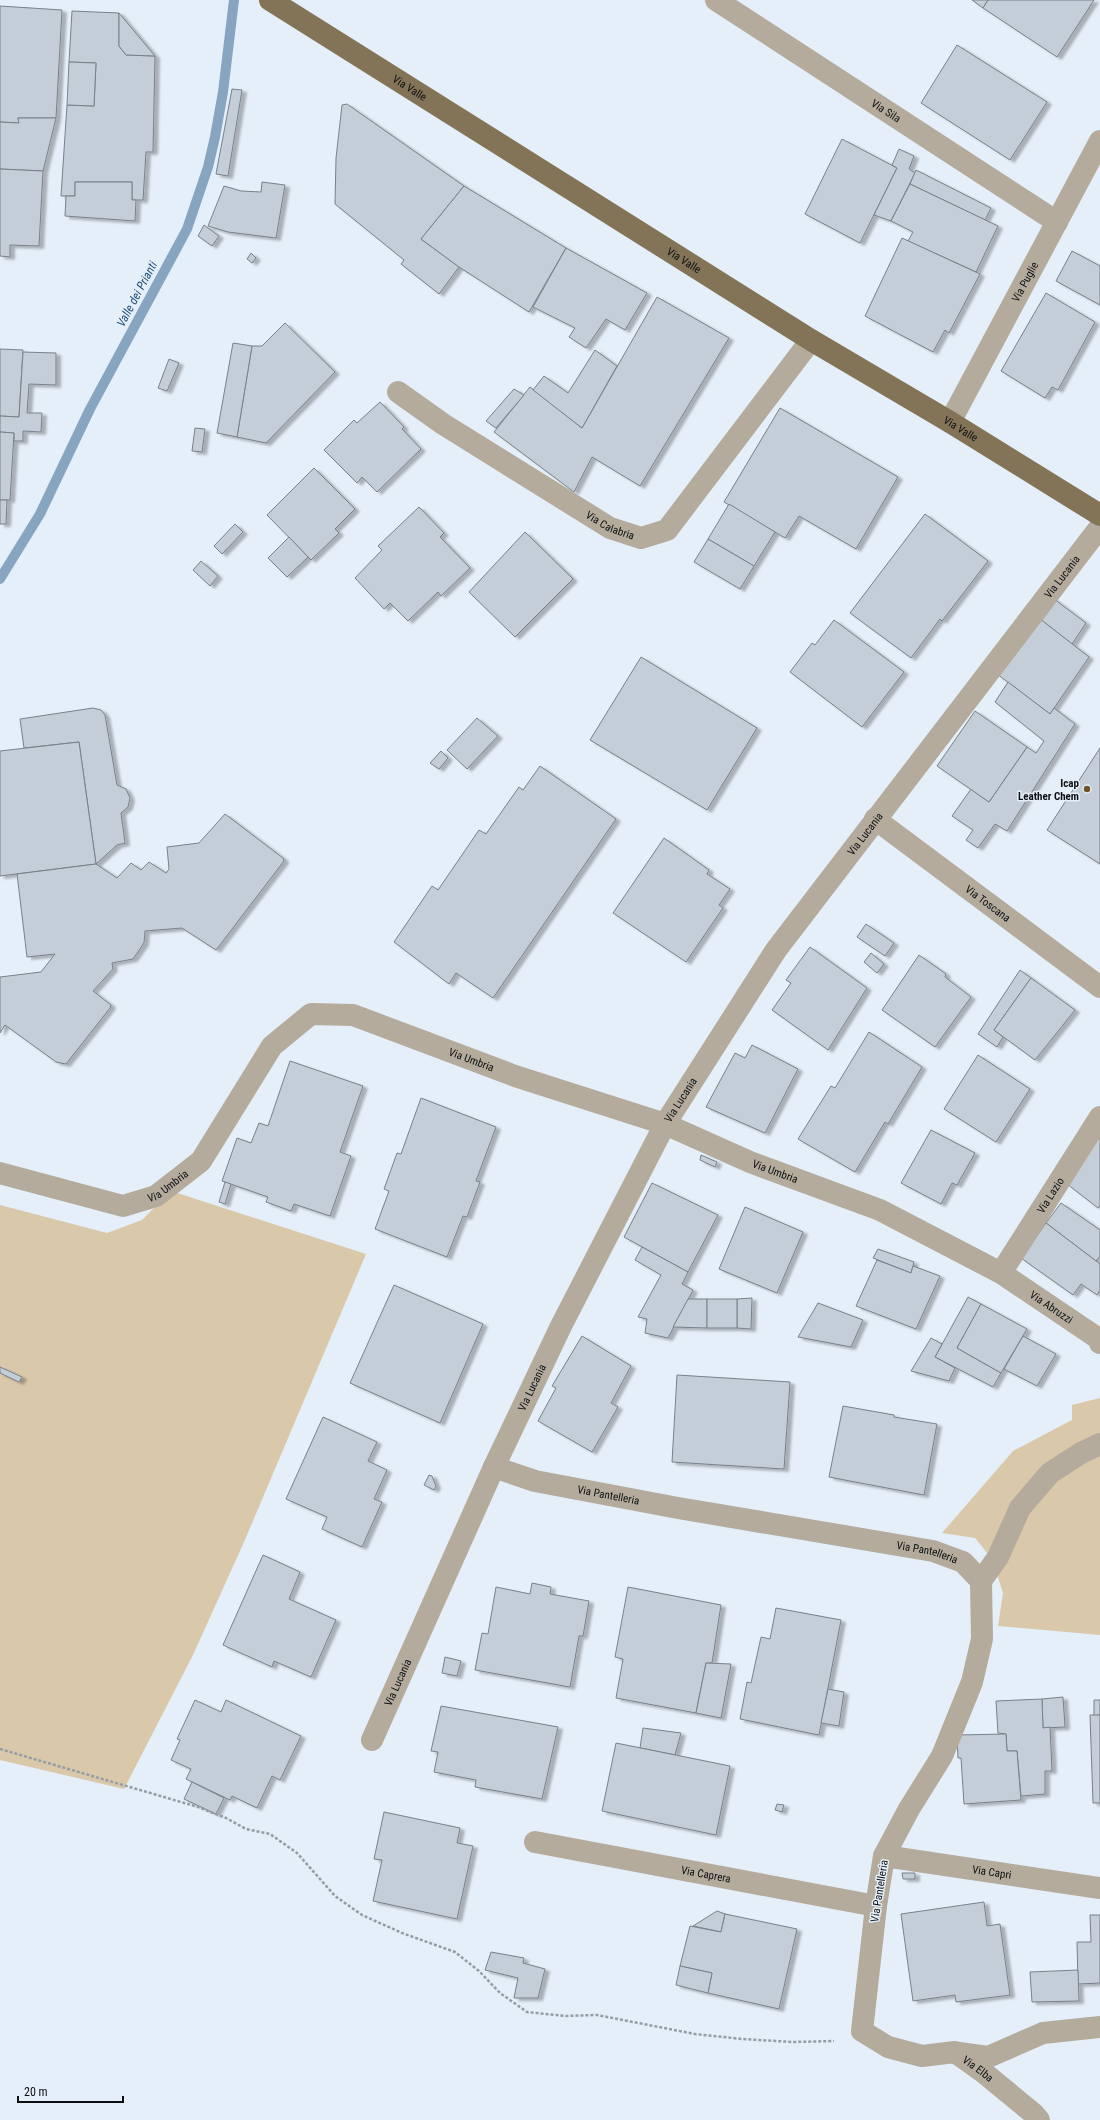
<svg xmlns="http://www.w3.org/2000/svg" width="1100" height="2120" viewBox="0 0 1100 2120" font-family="'Roboto Condensed',sans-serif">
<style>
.green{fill:#dac8aa}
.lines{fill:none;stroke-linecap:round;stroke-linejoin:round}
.stream{stroke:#87a4c1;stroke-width:10}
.building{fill:#c4ced8;stroke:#78818a;filter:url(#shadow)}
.path{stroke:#959da4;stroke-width:2.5;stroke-dasharray:3 2;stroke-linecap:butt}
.minor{stroke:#b4ab9c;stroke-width:22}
.major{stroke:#847457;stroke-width:22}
.poi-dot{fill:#6d5425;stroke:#e5eff9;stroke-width:1.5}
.labels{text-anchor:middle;stroke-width:3;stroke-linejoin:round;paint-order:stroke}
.street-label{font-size:11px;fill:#0c0f12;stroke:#e5eff9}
.poi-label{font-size:11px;font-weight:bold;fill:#0c0f12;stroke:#e5eff9;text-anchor:end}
.water-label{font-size:12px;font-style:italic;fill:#235078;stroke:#e5eff9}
</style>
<defs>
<filter id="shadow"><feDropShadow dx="4.5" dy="2.5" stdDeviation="1" flood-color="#0004"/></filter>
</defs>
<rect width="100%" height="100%" fill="#e5eff9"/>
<g class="green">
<polygon points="171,1191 366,1254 244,1542 193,1655 124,1789 0,1760 0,1205 107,1233 142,1220"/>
<polygon points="1100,1398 1100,1635 998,1626 1003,1593 992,1559 975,1538 942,1533 1013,1451 1072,1420 1072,1405"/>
</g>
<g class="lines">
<polyline class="stream" points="0,579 40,514 90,409 187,229 208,167 215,137 223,92 234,0"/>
</g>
<g class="building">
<polygon points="972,0 988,0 983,8"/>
<polygon points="988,0 1094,0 1057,57 983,8"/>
<polygon points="0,6 62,10 56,118 18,118 19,123 0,122"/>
<polygon points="72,11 119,13 119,46 126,55 155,56 153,152 146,152 143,200 132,200 132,182 75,182 75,196 61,196 67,105 94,106 96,63 69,62"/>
<polygon points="119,13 155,56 126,55 119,46"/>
<polygon points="957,45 1047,102 1010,160 921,103"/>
<polygon points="69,62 96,63 94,106 67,105"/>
<polygon points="232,89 242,90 228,176 216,174"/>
<polygon points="347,104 464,186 421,239 459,267 439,294 401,264 404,260 335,204 336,158 342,105"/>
<polygon points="18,118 56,118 43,171 0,169 0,122 19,123"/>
<polygon points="842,139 897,168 860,243 805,214"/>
<polygon points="899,149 914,156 909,169 915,173 891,221 874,215 897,168 892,165"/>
<polygon points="0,169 43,171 39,246 10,245 10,257 0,256"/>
<polygon points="916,170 991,208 985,220 910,184"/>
<polygon points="75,182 132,182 132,200 136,200 135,221 65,216 66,196 75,196"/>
<polygon points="262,182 285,185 276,238 228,232 208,226 224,186 241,191 261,192"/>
<polygon points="910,184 998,226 976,272 908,241 913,232 891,221"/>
<polygon points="464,186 566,248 529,312 459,267 421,239"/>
<polygon points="204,225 219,236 212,246 198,236"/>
<polygon points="902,238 980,274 949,333 945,330 933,352 865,316"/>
<polygon points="566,248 647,293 625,330 606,319 586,348 569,337 575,328 533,307"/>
<polygon points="1072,251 1100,266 1100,305 1056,281"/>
<polygon points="251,253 256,258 252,263 247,259"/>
<polygon points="1046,293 1095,322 1058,390 1052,387 1045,398 1001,371"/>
<polygon points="657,297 729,338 640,486 592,457 574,492 494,432 530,387 582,428"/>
<polygon points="285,323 335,372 266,443 237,437 252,346 262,346"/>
<polygon points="233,343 252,346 237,437 217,433"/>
<polygon points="0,349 23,350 19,417 0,416"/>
<polygon points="595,350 617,366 582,428 533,390 544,376 568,393"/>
<polygon points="23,352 56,353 56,385 29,384 27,413 42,413 41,432 23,431 23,441 14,441 14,433 0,432 0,416 19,417"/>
<polygon points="169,359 179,363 167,391 158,388"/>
<polygon points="514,389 524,395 496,428 486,421"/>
<polygon points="380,402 404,427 402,429 421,449 377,492 362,477 357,483 324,450 354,420 357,423"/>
<polygon points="780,408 898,477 856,549 799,516 785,538 724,502"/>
<polygon points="195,428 205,429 202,452 192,451"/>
<polygon points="0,432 14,433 10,500 0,500"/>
<polygon points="314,468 355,509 335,529 339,533 311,560 267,515"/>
<polygon points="0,500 7,500 6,524 0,524"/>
<polygon points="729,504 775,532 754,566 708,539"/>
<polygon points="419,507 444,533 440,537 470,568 441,596 438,592 408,621 390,603 384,609 355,578 382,550 378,546"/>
<polygon points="925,514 988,561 942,621 940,619 911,658 850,613"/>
<polygon points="235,524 243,532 222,554 214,546"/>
<polygon points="525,532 573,579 515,637 469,592"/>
<polygon points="289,537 308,557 287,577 268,558"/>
<polygon points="708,539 754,566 740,589 694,562"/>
<polygon points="201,561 218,576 210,586 193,570"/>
<polygon points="1050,596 1086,623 1072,644 1035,615"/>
<polygon points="1035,615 1089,657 1050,714 997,674"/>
<polygon points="834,620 904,672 862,727 790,672 812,643 815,645"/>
<polygon points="641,657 757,728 707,810 590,740"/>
<polygon points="1008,682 1050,714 1054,708 1075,724 1007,831 995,824 978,848 966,840 973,830 952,816 971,789 989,802 1027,747 1036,753 1044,741 995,702"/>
<polygon points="93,708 101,710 105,715 117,785 126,789 130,798 128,807 121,813 125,843 117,845 96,864 79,742 24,748 20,719"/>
<polygon points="975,711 1027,747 989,802 937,766"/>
<polygon points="477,718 498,736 467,769 447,750"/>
<polygon points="79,742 96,864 0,876 0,751"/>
<polygon points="1100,748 1100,864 1047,830"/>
<polygon points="441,751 448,758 439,769 430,763"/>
<polygon points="540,766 616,819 493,998 456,973 449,984 394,942 432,886 438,890 479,830 486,834 519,787 523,790"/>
<polygon points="225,814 283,858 284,861 216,950 182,928 145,931 144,943 133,959 112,963 113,969 93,991 111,1005 110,1008 66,1064 56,1062 5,1025 0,1033 0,977 41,972 55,954 27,957 17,874 96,864 117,878 131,863 141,870 149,862 166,873 169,869 167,847 199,843"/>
<polygon points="664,838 709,870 707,874 730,889 719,905 723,908 686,962 613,913"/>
<polygon points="866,924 894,943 885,956 857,937"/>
<polygon points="810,947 867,988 828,1050 772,1010 791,983 786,980"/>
<polygon points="871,953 884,964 877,973 864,962"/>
<polygon points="919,955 946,974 945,977 971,997 935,1047 882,1010"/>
<polygon points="1020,970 1031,978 994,1030 1003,1037 997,1047 978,1034"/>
<polygon points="1031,978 1075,1010 1035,1060 994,1030"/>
<polygon points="869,1032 922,1067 888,1124 885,1122 855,1172 798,1139 831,1086 835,1088"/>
<polygon points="752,1045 798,1069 765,1133 706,1107 735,1053 745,1058"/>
<polygon points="978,1055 1030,1089 996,1142 944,1109"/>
<polygon points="290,1061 363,1086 340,1152 351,1156 330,1216 294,1204 291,1211 266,1202 268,1197 222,1181 237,1138 251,1143 259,1123 268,1126"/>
<polygon points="421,1098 496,1127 476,1181 480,1182 467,1217 463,1216 447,1257 375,1229 389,1191 384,1189 397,1153 401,1154"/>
<polygon points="931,1130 975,1153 957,1185 952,1183 941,1204 901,1183"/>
<polygon points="1100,1136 1100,1205 1098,1208 1067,1184"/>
<polygon points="701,1155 717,1162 715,1167 700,1160"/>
<polygon points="225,1182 231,1184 225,1204 219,1202"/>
<polygon points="652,1183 718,1215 688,1272 624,1237"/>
<polygon points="1061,1203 1100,1230 1100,1256 1096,1261 1046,1223"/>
<polygon points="745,1207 803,1232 777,1293 719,1269"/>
<polygon points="1046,1223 1100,1264 1100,1290 1097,1295 1081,1284 1073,1295 1021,1258"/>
<polygon points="642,1247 688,1272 682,1284 693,1290 668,1338 645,1333 647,1319 638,1317 661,1275 635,1260"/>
<polygon points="878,1249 914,1262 911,1273 873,1258"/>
<polygon points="877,1260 911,1273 913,1266 940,1276 916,1329 856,1306"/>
<polygon points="394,1285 483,1324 440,1423 350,1383"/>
<polygon points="968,1297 981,1304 957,1348 1001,1373 993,1387 935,1357"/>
<polygon points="752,1298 751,1329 737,1328 737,1299"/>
<polygon points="688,1299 707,1299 707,1328 673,1327"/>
<rect x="707" y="1299" width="30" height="29"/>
<polygon points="818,1303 863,1320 851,1347 798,1337"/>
<polygon points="981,1304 1027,1329 1001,1373 957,1348"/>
<polygon points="582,1336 631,1366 611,1403 618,1407 592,1452 538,1421 556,1388 552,1386"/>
<polygon points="1023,1336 1056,1354 1037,1386 1004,1369"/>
<polygon points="931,1338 942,1344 935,1357 955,1368 949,1381 911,1371"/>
<polygon points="0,1367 22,1377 19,1382 0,1373"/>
<polygon points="677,1375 790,1382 784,1469 672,1462"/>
<polygon points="843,1406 894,1415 894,1417 937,1424 924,1495 829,1477"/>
<polygon points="323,1417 377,1442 368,1461 387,1470 374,1499 382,1502 362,1547 322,1529 327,1517 286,1499"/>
<polygon points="429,1475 432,1476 436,1486 434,1490 424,1485"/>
<polygon points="263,1555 300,1572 289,1599 336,1620 311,1677 274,1661 272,1667 223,1645"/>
<polygon points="532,1583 551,1587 550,1594 589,1601 583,1636 579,1636 570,1687 475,1670 482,1633 488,1634 496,1587 530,1594"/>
<polygon points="628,1587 721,1605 712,1663 706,1663 696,1713 616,1698 623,1659 615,1657"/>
<polygon points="776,1608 841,1620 819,1735 740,1719 747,1682 751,1683 761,1637 770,1639"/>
<polygon points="445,1657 461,1661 457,1676 442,1673"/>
<polygon points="706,1663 731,1664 721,1718 696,1713"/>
<polygon points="828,1689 844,1692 839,1726 821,1723"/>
<polygon points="1063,1697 1065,1727 1043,1728 1042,1699"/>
<polygon points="1042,1699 1043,1728 1050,1727 1052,1771 1045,1771 1045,1794 1021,1796 1017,1751 1007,1751 1006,1734 998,1733 996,1701"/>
<polygon points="195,1700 221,1712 226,1700 301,1736 280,1780 272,1776 257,1808 232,1796 230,1800 186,1779 191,1769 171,1760 180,1740 177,1739"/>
<polygon points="1094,1700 1100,1700 1100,1715 1094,1716"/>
<polygon points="441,1706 558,1727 542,1799 475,1787 476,1780 434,1772 438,1752 431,1751"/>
<polygon points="1090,1715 1100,1715 1100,1803 1093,1803"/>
<polygon points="643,1728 681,1733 675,1755 640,1748"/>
<polygon points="1006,1734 1007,1751 1017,1751 1021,1800 964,1804 961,1758 958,1758 957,1735"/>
<polygon points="616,1743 730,1766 716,1835 602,1811"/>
<polygon points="192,1782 224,1798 216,1814 184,1799"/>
<polygon points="777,1804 784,1805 782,1812 775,1810"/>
<polygon points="384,1812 460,1828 457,1843 473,1846 457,1919 373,1901 382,1860 374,1859"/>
<polygon points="902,1873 915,1873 915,1879 903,1879"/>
<polygon points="984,1902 987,1926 1000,1924 1010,1995 956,2002 955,1995 913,2001 901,1914"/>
<polygon points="717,1911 725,1914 721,1932 693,1926"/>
<polygon points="725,1914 797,1929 779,2009 708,1993 712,1973 680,1966 690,1926 721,1932"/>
<polygon points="1090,1915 1100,1915 1100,1983 1078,1984 1077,1942 1091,1942"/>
<polygon points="491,1952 524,1958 523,1963 545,1969 538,1998 514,1998 518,1978 485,1970"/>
<polygon points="680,1966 712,1973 708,1993 676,1985"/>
<polygon points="1078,1970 1079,2001 1032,2002 1030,1972"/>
</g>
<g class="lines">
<polyline class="path" points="0,1749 198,1807 226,1818 246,1829 270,1834 297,1853 335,1896 362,1915 402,1933 455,1952 479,1971 500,1993 527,2012 566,2016 597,2015 695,2034 742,2039 793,2042 834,2041"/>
<g class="minor">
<path id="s1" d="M 716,0 L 1057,222"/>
<path id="s2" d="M 398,392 L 443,424 L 610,528 L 641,538 L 667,530 L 811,340"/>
<path id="s3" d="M 950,422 L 1100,141"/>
<path id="s4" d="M 875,819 L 1100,987"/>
<path id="s5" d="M 0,1173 L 123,1206 L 156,1196 L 201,1161 L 272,1046 L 311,1014 L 353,1015 L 515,1076 L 665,1124 L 750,1162 L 880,1210 L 1001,1273 L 1099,1339 L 1100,1343"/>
<path id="s6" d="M 1001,1273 L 1100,1117"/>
<path id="s7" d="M 494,1467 L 535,1481 L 678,1508 L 933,1551 L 963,1562 L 981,1581 L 982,1639 L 972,1682 L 942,1756 L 909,1809 L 884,1856 L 876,1906 L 862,2031 L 888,2047 L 922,2056 L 955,2052 L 983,2072 L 1034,2114 L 1039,2120"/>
<polyline points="981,1581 998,1557 1020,1508 1050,1473 1081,1453 1100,1444"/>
<path id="s8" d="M 372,1740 L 494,1467 L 561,1326 L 665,1124 L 776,950 L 1100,527"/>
<path id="s9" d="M 535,1842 L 876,1906"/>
<path id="s10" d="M 884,1856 L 1100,1888"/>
<polyline points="959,2053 988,2057 1043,2033 1100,2027"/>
</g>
<path class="major" id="s11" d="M 270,0 L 811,340 L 950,422 L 1100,515"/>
</g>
<circle class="poi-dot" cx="1087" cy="789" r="4"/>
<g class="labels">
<g class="street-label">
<text dy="4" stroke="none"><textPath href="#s11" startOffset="165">Via Valle</textPath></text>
<text dy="4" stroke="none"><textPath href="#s1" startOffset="203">Via Sila</textPath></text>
<text dy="4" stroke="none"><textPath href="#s11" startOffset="489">Via Valle</textPath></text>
<text dy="4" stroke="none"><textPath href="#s3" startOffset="159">Via Puglie</textPath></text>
<text dy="4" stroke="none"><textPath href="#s11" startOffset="813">Via Valle</textPath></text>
<text dy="4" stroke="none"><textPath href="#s2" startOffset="251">Via Calabria</textPath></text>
<text dy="4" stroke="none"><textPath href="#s8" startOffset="1359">Via Lucania</textPath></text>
<text dy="4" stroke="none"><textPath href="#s8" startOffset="1035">Via Lucania</textPath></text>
<text dy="4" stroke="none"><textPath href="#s4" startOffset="141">Via Toscana</textPath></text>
<text dy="4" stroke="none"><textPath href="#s5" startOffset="573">Via Umbria</textPath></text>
<text dy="4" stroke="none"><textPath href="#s8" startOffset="711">Via Lucania</textPath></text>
<text dy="4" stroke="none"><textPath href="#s5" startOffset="897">Via Umbria</textPath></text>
<text dy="4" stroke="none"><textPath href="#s5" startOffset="177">Via Umbria</textPath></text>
<text dy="4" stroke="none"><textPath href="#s6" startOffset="92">Via Lazio</textPath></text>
<text dy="4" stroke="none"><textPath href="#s5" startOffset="1206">Via Abruzzi</textPath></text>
<text dy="4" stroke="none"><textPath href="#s8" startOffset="387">Via Lucania</textPath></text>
<text dy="4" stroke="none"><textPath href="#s7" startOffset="118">Via Pantelleria</textPath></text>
<text dy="4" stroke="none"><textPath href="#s7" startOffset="442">Via Pantelleria</textPath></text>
<text dy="4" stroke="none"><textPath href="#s8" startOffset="63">Via Lucania</textPath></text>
<text dy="4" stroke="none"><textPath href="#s10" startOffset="109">Via Capri</textPath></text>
<text dy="4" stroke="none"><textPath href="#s9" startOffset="174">Via Caprera</textPath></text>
<text transform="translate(879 1891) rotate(-81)" y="4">Via Pantelleria</text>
<text dy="4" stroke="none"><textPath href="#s7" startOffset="1107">Via Elba</textPath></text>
</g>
<g class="poi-label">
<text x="1079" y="787">Icap<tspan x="1079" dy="13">Leather Chem</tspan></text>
</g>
<g class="water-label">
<text transform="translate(137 294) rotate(-62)" y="4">Valle dei Prianti</text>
</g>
</g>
<path d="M18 2096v6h105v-6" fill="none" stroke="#0c0f12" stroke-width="2"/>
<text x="24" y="2096" font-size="12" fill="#0c0f12" stroke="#e5eff9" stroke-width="3" paint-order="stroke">20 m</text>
</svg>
